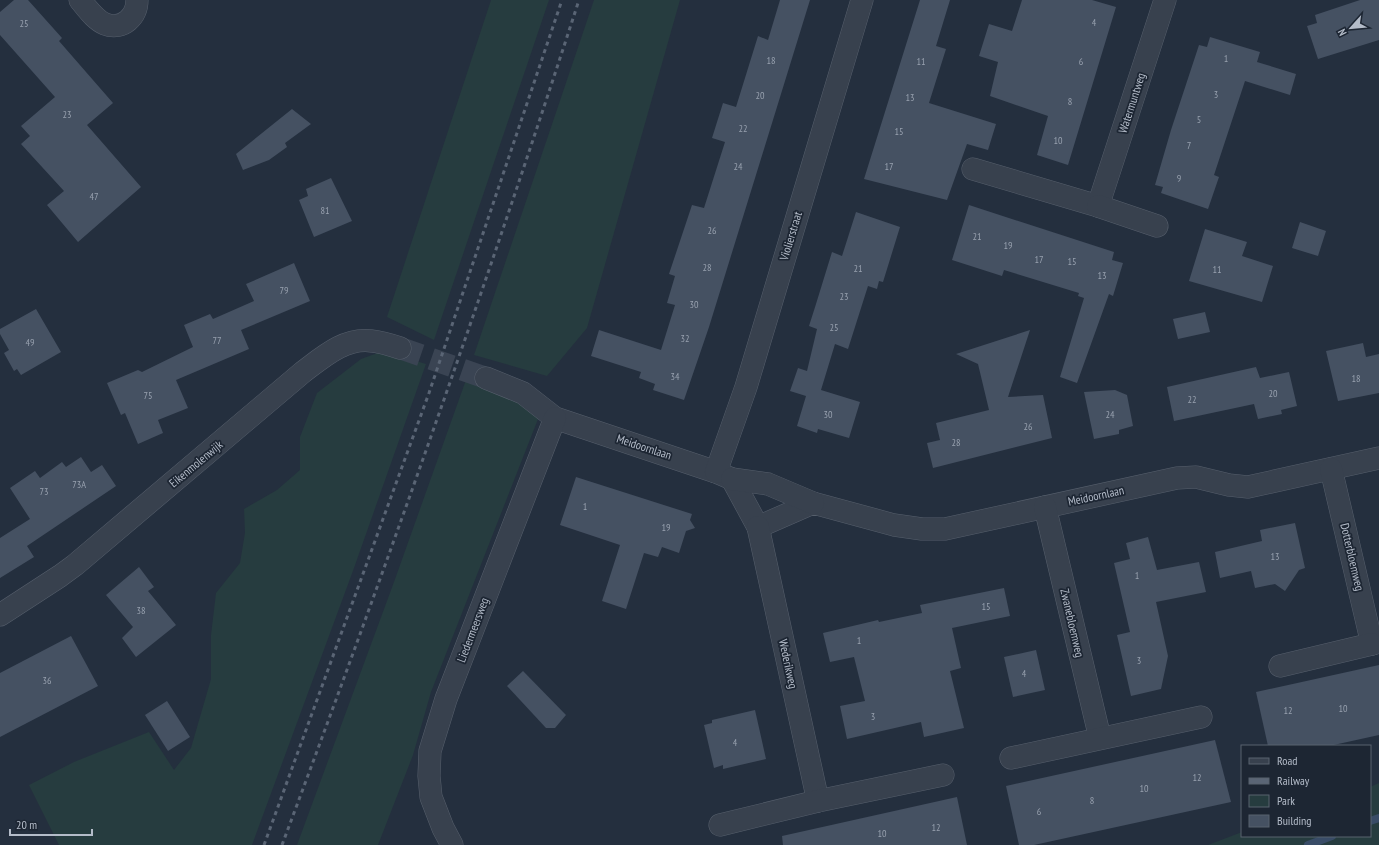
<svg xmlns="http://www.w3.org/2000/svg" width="1379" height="845" viewBox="0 0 1379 845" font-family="'PT Sans Narrow',sans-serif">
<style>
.green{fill:#263c3f}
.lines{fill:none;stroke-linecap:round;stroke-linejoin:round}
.stream{stroke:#394c67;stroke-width:8}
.building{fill:#455162}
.minor-tunnel{stroke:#3a4453;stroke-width:22;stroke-dasharray:22 11;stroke-linecap:butt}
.minor-casing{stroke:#565f6c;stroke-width:23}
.minor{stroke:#38414e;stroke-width:22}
.rail{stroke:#5a6575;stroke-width:3;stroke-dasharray:4 4;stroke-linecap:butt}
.labels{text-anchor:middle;stroke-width:3.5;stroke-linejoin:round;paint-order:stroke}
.number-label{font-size:10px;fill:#98a1af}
.street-label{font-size:12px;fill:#b4bcc9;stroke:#1d2633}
</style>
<rect width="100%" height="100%" fill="#242f3e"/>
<g class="green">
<polygon points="491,0 549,0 434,340 387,317"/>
<polygon points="594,0 680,0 587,328 547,376 474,355"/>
<polygon points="383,351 426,364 354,568 252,845 59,845 29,785 74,762 149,732 174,770 191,748 211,679 211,635 216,593 240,563 245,533 244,509 277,490 300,470 300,437 317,393 361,359"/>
<polygon points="467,377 519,399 540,414 431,692 413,755 378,845 297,845 394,582"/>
<polygon points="1379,783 1379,845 1208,845 1242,832 1242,836 1370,836 1370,787"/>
</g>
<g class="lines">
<g class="stream">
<polyline points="1370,821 1379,818"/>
<polyline points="1308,845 1332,836"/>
</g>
</g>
<g class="building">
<polygon points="14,0 28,0 62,38 59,41 113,103 87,125 141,187 78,242 47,205 64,191 21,144 30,136 21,126 55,97 0,35 0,12"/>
<polygon points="780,0 810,0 709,327 684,400 653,390 655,384 639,378 641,372 591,356 599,330 661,350 675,305 667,303 675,276 669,274 692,205 704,208 725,142 712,138 723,103 736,107 758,36 768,40"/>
<polygon points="920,0 950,0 936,46 946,49 929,103 996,124 988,150 967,144 947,200 864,179"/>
<polygon points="1022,0 1092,0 1116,7 1068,165 1037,155 1048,116 990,96 998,62 979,56 989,24 1012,31"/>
<polygon points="1360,0 1379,0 1379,40 1318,59 1307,26 1317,23 1315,15"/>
<polygon points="1210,37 1260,52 1257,62 1296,74 1290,95 1245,81 1214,175 1219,177 1208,209 1161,193 1163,187 1155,185 1171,130 1199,45 1207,47"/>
<polygon points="292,109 311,124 285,143 287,147 269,160 243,170 236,154"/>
<polygon points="331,178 352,221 314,237 299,200 308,196 306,189"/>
<polygon points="969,205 1114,252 1112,260 1123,263 1113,296 1109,294 1077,383 1060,377 1084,298 1078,296 1079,293 1004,270 1002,276 952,260"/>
<polygon points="856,212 900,227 883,282 879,281 877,289 868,286 848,349 835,344 821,390 860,402 849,438 818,429 817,433 797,426 806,396 790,391 798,368 807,371 817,329 809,326 816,304 832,252 842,256"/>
<polygon points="1300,222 1326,231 1318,256 1292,248"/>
<polygon points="1205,229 1247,242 1242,256 1273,266 1262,302 1189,281"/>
<polygon points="294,263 310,301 241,330 249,349 176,380 188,408 158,420 163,433 138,444 125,413 121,415 107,383 138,370 142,372 193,347 184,325 210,314 213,319 254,301 246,284"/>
<polygon points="36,309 61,352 21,375 17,369 14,371 4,353 9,350 0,334 0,329"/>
<polygon points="1205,312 1210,332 1178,339 1173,319"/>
<polygon points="1030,330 1008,397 1043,395 1052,438 933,468 927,443 940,440 936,423 989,410 978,364 956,354"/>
<polygon points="1363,343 1366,357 1379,354 1379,393 1338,401 1326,351"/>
<polygon points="1256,367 1260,378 1289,372 1297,406 1281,410 1282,414 1258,419 1254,404 1174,421 1167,387"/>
<polygon points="1115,390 1127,395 1133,426 1119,430 1119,434 1094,439 1084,392"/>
<polygon points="81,457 91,472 102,465 116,486 27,546 34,557 0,578 0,538 30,519 10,488 35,471 40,478 62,462 66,467"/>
<polygon points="576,477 692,514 690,520 695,528 686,531 679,553 662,547 658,557 644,553 626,609 602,601 620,545 560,525"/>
<polygon points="1295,523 1305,568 1299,570 1285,591 1275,584 1255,588 1251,571 1220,578 1215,552 1262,541 1260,530"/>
<polygon points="1148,537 1157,570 1199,562 1206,592 1156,602 1168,656 1161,689 1131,696 1117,635 1130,632 1114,563 1130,559 1126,543"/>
<polygon points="139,567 154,587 148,591 176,625 136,657 122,638 133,627 106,595"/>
<polygon points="1004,588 1010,616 952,628 961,668 950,671 964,728 924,737 921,722 847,739 840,706 865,701 854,657 830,662 823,633 878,620 879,622 922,613 920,605"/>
<polygon points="71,636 98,686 0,737 0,673"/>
<polygon points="1036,650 1045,690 1013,697 1004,657"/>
<polygon points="1379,665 1379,735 1329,746 1268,746 1256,692"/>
<polygon points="523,671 566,715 555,728 546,728 507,686"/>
<polygon points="167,701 190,737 168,751 145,715"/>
<polygon points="755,710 766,759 723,769 723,765 714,768 704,725 712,723 712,720"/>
<polygon points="1215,740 1231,802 1034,845 1019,845 1006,786"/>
<polygon points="957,797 967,845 783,845 782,836"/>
</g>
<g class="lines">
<polyline class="minor-tunnel" points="400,348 486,378"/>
<g class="minor-casing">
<g id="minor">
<path d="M 80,0 C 87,8 95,20 105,24 C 123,31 137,16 137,0"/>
<polyline points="973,169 1098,206 1165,0"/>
<polyline points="1098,206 1157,226"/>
<polyline points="486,378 523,393 555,418 716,472 732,479 758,527 813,503 894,525 922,529 945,529 1177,478 1196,477 1229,485 1248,487 1379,458"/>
<polyline points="1331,469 1372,644 1379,642"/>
<polyline points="716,472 746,387 862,0"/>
<polyline points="732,479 768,484 813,503"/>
<polyline points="1045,507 1100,738"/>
<polyline points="758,527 818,801"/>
<path d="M 0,615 L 60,576 L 75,565 L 303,372 C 323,357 345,337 372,341 C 382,342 391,345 400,348"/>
<polyline points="1280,666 1372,644"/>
<polyline points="1011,758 1201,717"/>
<polyline points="720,825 818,801 943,775"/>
<polyline points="452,845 443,828 431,797 429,776 430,751 446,699 555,418"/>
</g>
</g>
<use href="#minor" class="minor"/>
<g class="rail">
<polyline points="264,845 429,393 562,0"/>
<path d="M 282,845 C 387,565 487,284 579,0"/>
</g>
</g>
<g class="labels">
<g class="number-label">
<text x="1094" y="26">4</text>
<text x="24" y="27">25</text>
<text x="1226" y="62">1</text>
<text x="771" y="64">18</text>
<text x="921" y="65">11</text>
<text x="1081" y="65">6</text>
<text x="1216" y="98">3</text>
<text x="760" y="99">20</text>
<text x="910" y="101">13</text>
<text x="1070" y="105">8</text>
<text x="67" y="118">23</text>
<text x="1199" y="123">5</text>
<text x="743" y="132">22</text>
<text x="899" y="135">15</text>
<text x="1058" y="144">10</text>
<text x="1189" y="149">7</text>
<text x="738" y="170">24</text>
<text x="889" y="170">17</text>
<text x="1179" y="182">9</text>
<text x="94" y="200">47</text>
<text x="325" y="214">81</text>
<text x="712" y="234">26</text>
<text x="977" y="240">21</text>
<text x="1008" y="249">19</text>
<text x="1039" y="263">17</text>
<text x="1072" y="265">15</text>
<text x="707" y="271">28</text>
<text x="858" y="272">21</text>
<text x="1217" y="273">11</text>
<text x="1102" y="279">13</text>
<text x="284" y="294">79</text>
<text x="844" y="300">23</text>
<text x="694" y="308">30</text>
<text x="834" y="331">25</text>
<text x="685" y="342">32</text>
<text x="217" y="344">77</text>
<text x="30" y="346">49</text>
<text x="675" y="380">34</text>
<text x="1356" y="382">18</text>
<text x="1273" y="397">20</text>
<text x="148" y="399">75</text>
<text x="1192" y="403">22</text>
<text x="828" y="418">30</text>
<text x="1110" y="418">24</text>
<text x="1028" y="430">26</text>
<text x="956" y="446">28</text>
<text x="79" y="488">73A</text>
<text x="44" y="495">73</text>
<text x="585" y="510">1</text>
<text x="666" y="531">19</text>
<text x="1275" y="560">13</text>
<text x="1137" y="579">1</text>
<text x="986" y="610">15</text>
<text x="141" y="614">38</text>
<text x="859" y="644">1</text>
<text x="1139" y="664">3</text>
<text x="1024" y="677">4</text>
<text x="47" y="684">36</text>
<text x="1343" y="712">10</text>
<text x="1288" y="714">12</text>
<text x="873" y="720">3</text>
<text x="735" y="746">4</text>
<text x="1197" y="781">12</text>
<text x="1144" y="792">10</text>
<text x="1092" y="804">8</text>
<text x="1039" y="815">6</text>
<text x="936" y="831">12</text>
<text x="882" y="837">10</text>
</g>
<g class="street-label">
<text transform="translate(1132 103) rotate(-72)" y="4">Watermuntweg</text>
<text transform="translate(791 236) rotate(-73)" y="4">Violierstraat</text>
<text transform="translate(644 447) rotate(18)" y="4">Meidoornlaan</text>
<text transform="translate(196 464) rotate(-40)" y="4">Eikenmolenwijk</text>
<text transform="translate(1096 496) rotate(-12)" y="4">Meidoornlaan</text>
<text transform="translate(1352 557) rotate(77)" y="4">Dotterbloemweg</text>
<text transform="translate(1072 623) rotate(77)" y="4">Zwanebloemweg</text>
<text transform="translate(473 630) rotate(-69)" y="4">Liedermeersweg</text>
<text transform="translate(788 664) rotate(78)" y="4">Wederikweg</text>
</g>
</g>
<rect x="1241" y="745" width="130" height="92" fill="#1d2633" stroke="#59626f"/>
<rect x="1249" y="758" width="20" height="6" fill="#38414e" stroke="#59626f"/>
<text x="1277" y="765" font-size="12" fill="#b4bcc9">Road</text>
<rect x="1249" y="778" width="20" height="6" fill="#5a6575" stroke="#59626f"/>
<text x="1277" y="785" font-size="12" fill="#b4bcc9">Railway</text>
<rect x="1249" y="795" width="20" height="12" fill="#263c3f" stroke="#59626f"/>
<text x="1277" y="805" font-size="12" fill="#b4bcc9">Park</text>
<rect x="1249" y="815" width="20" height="12" fill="#455162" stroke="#59626f"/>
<text x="1277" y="825" font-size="12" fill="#b4bcc9">Building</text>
<g transform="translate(1351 28) rotate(243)" stroke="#1d2633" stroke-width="3" paint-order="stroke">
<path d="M0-3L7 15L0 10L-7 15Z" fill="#b4bcc9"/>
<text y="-6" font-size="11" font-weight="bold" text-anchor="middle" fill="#b4bcc9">N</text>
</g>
<path d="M10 829v6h82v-6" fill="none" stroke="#b4bcc9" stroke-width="2"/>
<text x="16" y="829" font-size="12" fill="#b4bcc9" stroke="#1d2633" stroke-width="3" paint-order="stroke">20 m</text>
</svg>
